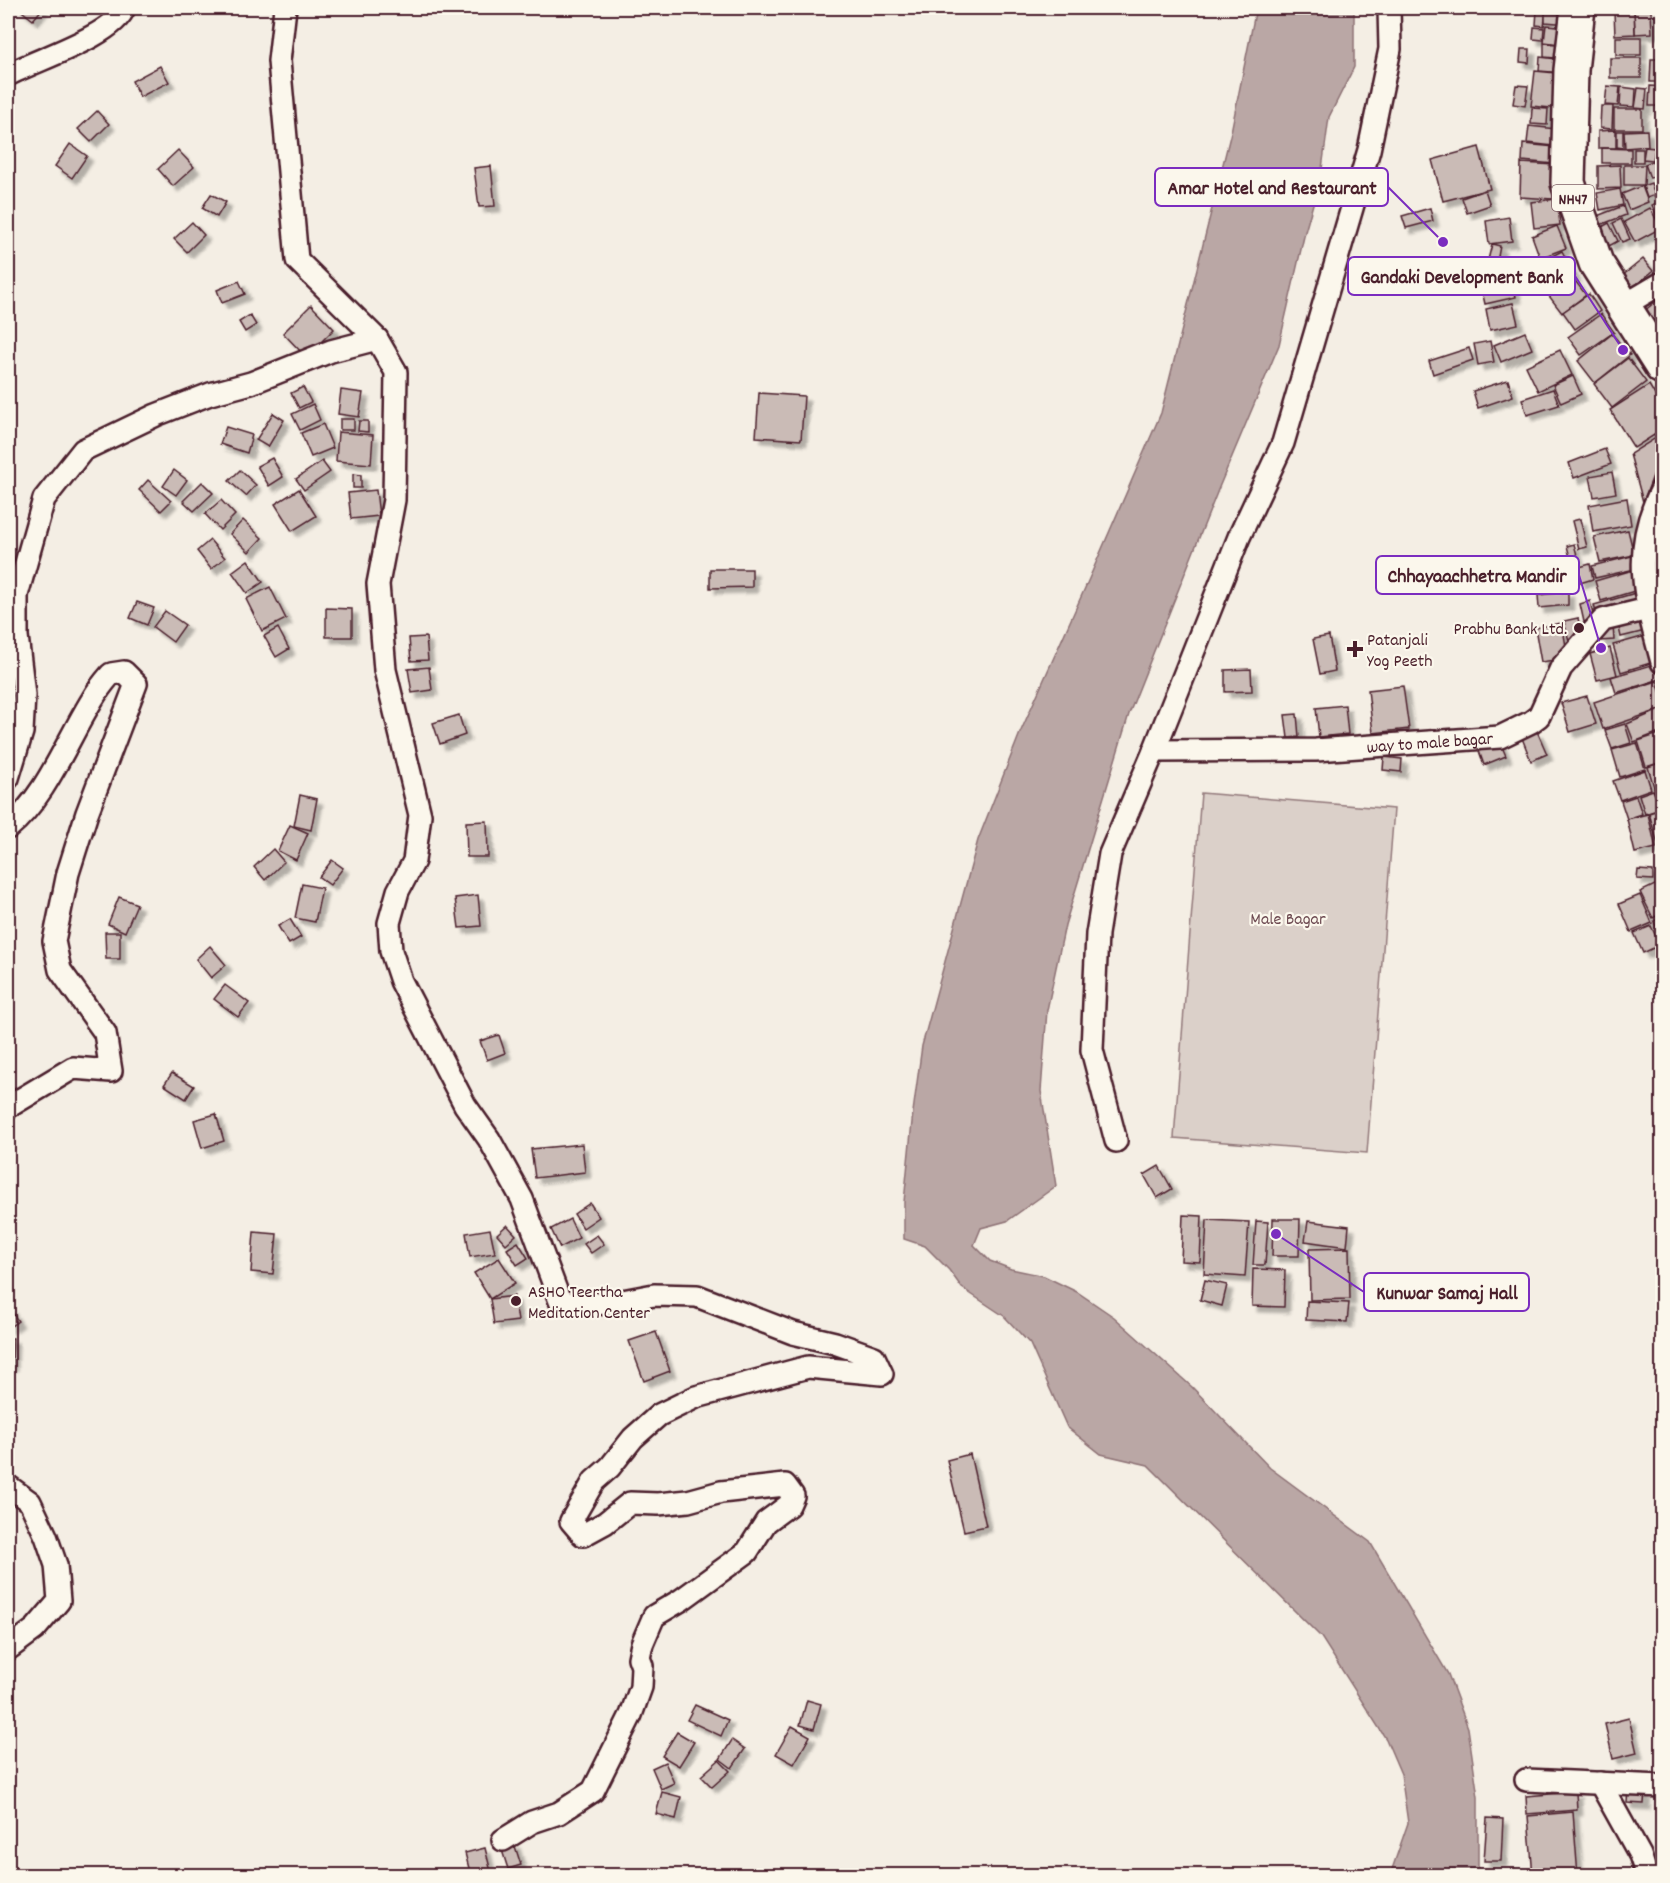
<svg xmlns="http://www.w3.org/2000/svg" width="1670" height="1883" viewBox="0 0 1670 1883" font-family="Dekko,sans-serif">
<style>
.green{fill:#dbd0c9;stroke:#92787a;stroke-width:1.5}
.water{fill:#baa7a5;stroke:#8d7174;stroke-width:1.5}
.building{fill:#cabbb6;stroke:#4a1f2b;stroke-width:1.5;filter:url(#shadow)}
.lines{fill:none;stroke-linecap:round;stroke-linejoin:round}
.minor-casing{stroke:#4a1f2b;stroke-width:26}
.trunk-casing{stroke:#4a1f2b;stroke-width:38}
.minor{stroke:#fbf7ec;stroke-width:21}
.trunk{stroke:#fbf7ec;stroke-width:33}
.poi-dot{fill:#4a1f2b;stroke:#fbf7ec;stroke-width:2}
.labels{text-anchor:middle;stroke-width:4.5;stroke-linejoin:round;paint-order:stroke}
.shield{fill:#fbf7ec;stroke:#7f6065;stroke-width:1.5}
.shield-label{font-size:16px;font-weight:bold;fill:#4a1f2b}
.poi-label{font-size:18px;fill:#4a1f2b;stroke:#fbf7ec;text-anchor:start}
.street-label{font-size:18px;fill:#4a1f2b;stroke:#fbf7ec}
.park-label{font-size:18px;fill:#6e4b52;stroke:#fbf7ec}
.leader{fill:none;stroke:#7b2cbf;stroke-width:2}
.callout-dot{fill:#7b2cbf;stroke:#fbf7ec;stroke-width:2}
.callout{fill:#fbf7ec;stroke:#7b2cbf;stroke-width:2}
.callout-label{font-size:20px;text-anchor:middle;font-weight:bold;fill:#4a1f2b}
</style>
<defs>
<filter id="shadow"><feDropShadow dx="5.5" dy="5.5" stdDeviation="1.5" flood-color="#0004"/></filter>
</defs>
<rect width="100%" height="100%" fill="#f4eee4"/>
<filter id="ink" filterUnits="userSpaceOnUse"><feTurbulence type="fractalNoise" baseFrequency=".0167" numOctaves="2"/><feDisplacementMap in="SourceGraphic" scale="12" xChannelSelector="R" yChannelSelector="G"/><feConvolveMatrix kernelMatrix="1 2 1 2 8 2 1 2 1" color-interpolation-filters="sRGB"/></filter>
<g filter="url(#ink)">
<polygon class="green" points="1201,793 1394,809 1367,1153 1174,1138"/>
<polygon class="water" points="1256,8 1354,8 1354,67 1329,117 1321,176 1305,232 1279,345 1220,485 1129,714 1065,925 1047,1010 1041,1091 1056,1186 1007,1221 981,1228 974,1245 990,1261 1011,1269 1044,1276 1077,1292 1114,1317 1192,1387 1270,1468 1370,1542 1448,1674 1468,1728 1478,1797 1478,1875 1390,1875 1408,1823 1401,1774 1386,1739 1321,1637 1148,1465 1101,1454 1067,1427 1030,1344 1004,1316 962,1288 949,1270 925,1246 904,1239 904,1202 913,1112 922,1046 978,840 1020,733 1085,588 1161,413 1231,132"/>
<g class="building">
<polygon points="18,8 43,8 33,20"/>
<polygon points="1537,10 1546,11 1544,26 1536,25"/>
<polygon points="1634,10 1651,10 1652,33 1635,34"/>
<polygon points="1634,11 1635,34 1615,35 1614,12"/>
<polygon points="1545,13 1569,14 1569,24 1545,22"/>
<polygon points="1546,25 1570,27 1568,45 1544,42"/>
<polygon points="1534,27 1544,28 1543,40 1533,39"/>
<rect x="1616" y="37" width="25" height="18"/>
<polygon points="1544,43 1568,45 1567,59 1544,57"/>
<polygon points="1521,49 1530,49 1529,63 1520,62"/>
<polygon points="1540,57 1565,60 1564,73 1539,71"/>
<rect x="1610" y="58" width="31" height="20"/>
<polygon points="1651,59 1662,59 1662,82 1650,82"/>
<polygon points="160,66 169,82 140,97 132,81"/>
<polygon points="1535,71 1566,74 1562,109 1531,106"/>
<polygon points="1516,85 1528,86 1525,106 1513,104"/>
<polygon points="1607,86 1620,87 1618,106 1605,105"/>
<polygon points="1650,86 1662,87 1662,106 1649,106"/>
<polygon points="1621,87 1636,89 1635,107 1620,106"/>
<polygon points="1638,88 1647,89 1645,109 1635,108"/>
<polygon points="1601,106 1613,106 1612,129 1600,128"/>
<polygon points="1532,108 1548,109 1547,125 1531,124"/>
<rect x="1614" y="109" width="28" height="20"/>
<polygon points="97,111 109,124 91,142 78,129"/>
<polygon points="1529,126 1556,129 1554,146 1527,143"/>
<polygon points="1616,130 1616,148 1598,148 1598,131"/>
<polygon points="1647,130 1648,146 1625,148 1624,131"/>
<polygon points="1617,131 1623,131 1623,148 1617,147"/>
<polygon points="70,144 87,156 72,178 55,166"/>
<polygon points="1523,144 1556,147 1555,164 1522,161"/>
<polygon points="1479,147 1490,189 1443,201 1432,160"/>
<polygon points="1645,147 1655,148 1653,160 1643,159"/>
<polygon points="1602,148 1631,149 1631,163 1602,163"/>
<rect x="1634" y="149" width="9" height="13"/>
<polygon points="178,150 194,167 173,186 158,169"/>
<polygon points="1660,158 1662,173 1650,178 1645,164"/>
<polygon points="1521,163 1555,165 1553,199 1520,197"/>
<polygon points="1620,165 1621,188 1598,189 1598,166"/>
<polygon points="1624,165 1645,165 1644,185 1624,185"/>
<polygon points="491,166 495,206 479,207 474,168"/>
<polygon points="1651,183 1655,195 1647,198 1643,186"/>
<polygon points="1642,186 1648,202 1629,210 1622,194"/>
<polygon points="1620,189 1623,205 1600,210 1597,193"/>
<polygon points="1485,190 1490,205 1467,213 1462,198"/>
<polygon points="211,194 226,202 217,217 202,208"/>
<polygon points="1557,199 1560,225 1534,228 1531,202"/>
<polygon points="1662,200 1662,228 1652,205"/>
<polygon points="1623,206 1626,215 1600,225 1597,216"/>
<polygon points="1430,208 1433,221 1406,228 1402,216"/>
<polygon points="1650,208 1661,228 1635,242 1624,222"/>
<polygon points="1509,217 1512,241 1489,244 1486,221"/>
<polygon points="1621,219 1630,239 1622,242 1613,223"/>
<polygon points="192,222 204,235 187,252 174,239"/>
<polygon points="1609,223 1618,241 1609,246 1600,228"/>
<polygon points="1557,226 1566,248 1540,258 1532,236"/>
<polygon points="1492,244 1500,246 1497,262 1488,260"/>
<polygon points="1562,251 1575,276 1549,290 1535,265"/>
<polygon points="1643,259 1653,271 1632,288 1622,276"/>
<polygon points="1573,278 1586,295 1562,313 1549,296"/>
<polygon points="239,281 245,294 222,303 217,290"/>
<polygon points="1513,283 1516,297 1485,304 1482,291"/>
<polygon points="1589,294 1600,311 1575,329 1563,312"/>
<polygon points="1661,297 1662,322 1656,328 1643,312"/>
<polygon points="1513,303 1518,324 1490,330 1486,309"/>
<polygon points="311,305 334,329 306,357 283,333"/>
<polygon points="1601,314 1614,332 1581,355 1568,337"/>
<polygon points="250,315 256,325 245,332 239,322"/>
<polygon points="1525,332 1532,349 1501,362 1494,345"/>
<polygon points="1612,334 1630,355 1595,383 1578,361"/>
<polygon points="1490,341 1494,362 1478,365 1474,344"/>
<polygon points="1469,348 1473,360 1433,374 1429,361"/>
<polygon points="1560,350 1572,375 1538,391 1526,366"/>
<polygon points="1628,358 1646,382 1612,408 1594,384"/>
<polygon points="1573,376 1581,394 1561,403 1553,385"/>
<polygon points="1508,380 1513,396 1478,408 1473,391"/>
<polygon points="1649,385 1662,407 1662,430 1634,448 1610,410"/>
<polygon points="303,387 311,402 299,408 291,393"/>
<polygon points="1553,389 1559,405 1527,415 1522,399"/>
<polygon points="341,390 363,393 359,417 338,414"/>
<polygon points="759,393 804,396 801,440 756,437"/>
<polygon points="313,404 320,420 300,430 292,414"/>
<polygon points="273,413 284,420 268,447 256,440"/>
<rect x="340" y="419" width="14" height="11"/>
<polygon points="359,421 368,421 368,432 358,431"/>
<polygon points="323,424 333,448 311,457 301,433"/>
<polygon points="226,427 252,435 247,453 220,444"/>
<polygon points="338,432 373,435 371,464 336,461"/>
<polygon points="1662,434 1662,452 1643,502 1630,454"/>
<polygon points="1605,449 1611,464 1574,478 1569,463"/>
<polygon points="272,458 283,477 269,486 257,466"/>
<polygon points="322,461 330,472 304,490 296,479"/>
<polygon points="174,470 187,480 176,495 163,486"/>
<polygon points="240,470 256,485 246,496 229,481"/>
<polygon points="1612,472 1616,493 1594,497 1590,476"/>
<polygon points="353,474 361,475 361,488 353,488"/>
<polygon points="148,480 171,501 161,511 139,490"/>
<polygon points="202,482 213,493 194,511 183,501"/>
<polygon points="299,489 316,516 292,531 275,504"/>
<polygon points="376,490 379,516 351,519 348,493"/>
<polygon points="1627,498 1631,525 1593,532 1589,505"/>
<polygon points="221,500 235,515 220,530 205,514"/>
<polygon points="1580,519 1587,547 1579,549 1572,521"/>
<polygon points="243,520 262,538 249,552 230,534"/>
<polygon points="1628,530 1634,555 1600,562 1594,537"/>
<polygon points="210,540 225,558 211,569 197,551"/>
<polygon points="1574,544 1578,559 1571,561 1567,546"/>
<polygon points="1632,556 1635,569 1595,578 1592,566"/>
<polygon points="248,560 263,582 247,593 232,572"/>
<polygon points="1590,564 1593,579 1580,583 1576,568"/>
<polygon points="710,569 752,569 752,587 710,588"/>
<polygon points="1633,570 1638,590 1601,601 1595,581"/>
<polygon points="270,587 286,619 262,631 246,599"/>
<polygon points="1568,592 1568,605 1539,608 1538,595"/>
<polygon points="1639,592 1643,607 1598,620 1594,605"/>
<polygon points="1590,601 1594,619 1584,622 1580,604"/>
<polygon points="137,602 154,608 147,625 130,618"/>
<polygon points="326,608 352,609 352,637 326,637"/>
<polygon points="165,611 185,625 173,642 153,627"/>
<polygon points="1645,612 1649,630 1621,637 1617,619"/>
<polygon points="1578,618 1583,642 1570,645 1564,621"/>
<polygon points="1562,623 1568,658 1541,662 1535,628"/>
<polygon points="1613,625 1614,640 1600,641 1599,626"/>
<polygon points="278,628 289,649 276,657 264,636"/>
<polygon points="1649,635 1657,661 1621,672 1613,645"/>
<polygon points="1329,636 1335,671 1320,674 1313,639"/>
<polygon points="426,637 428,660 411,661 409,638"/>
<polygon points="1610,648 1617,675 1597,680 1590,654"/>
<polygon points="1655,664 1660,679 1616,693 1611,677"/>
<polygon points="429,667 432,690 412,693 408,669"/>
<polygon points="1251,669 1252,691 1225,692 1225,670"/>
<polygon points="1657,681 1662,697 1662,709 1603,729 1594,702"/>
<polygon points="1403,686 1409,729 1373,733 1368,690"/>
<polygon points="1587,696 1596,724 1570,732 1561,703"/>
<polygon points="1345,705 1348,734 1319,737 1316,708"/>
<polygon points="1662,709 1662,731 1634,742 1627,724"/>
<polygon points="1297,714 1299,737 1288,738 1285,715"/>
<polygon points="459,715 465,735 440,744 433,723"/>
<polygon points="1625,724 1631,743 1612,749 1605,730"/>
<polygon points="1537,731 1547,754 1531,761 1522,738"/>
<polygon points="1662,733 1662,762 1646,767 1638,741"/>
<polygon points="1500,742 1506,756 1484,765 1479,751"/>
<polygon points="1637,743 1645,769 1620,777 1612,750"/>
<polygon points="1384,757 1402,759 1401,772 1383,770"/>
<polygon points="1662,762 1662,785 1654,787 1648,767"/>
<polygon points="1645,770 1651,789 1620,800 1613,781"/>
<polygon points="1662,785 1662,809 1660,809 1654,788"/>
<polygon points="1653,790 1660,809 1645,814 1639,795"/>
<polygon points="300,795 317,799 311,830 294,826"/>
<polygon points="1636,796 1642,814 1627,819 1621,801"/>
<polygon points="1662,809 1662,847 1659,848 1649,813"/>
<polygon points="1648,814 1656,848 1635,853 1627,819"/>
<polygon points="487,821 488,857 467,857 466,822"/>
<polygon points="290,825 308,833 296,860 278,851"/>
<polygon points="273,849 284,862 265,880 254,867"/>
<polygon points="332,860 343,868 330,885 319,877"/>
<polygon points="1638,870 1653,871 1653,880 1637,879"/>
<polygon points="302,884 322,888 315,922 295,918"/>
<polygon points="1657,884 1662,896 1662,913 1653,918 1640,892"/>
<polygon points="478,895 481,926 459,928 455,898"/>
<polygon points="1640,895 1652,923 1631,932 1619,904"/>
<polygon points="119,897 137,904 125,932 108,924"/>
<polygon points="1662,917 1662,942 1654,921"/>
<polygon points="290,919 301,937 289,944 278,926"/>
<polygon points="1651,926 1660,945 1643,953 1634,933"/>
<polygon points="105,932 120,932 120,959 106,959"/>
<polygon points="210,946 226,965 211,978 196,959"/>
<polygon points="225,985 249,1003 238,1017 214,999"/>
<polygon points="499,1035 505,1053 487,1060 480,1041"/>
<polygon points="172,1073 194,1086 186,1099 164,1085"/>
<polygon points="216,1114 224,1141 202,1148 194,1120"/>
<polygon points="582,1144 585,1172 535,1178 531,1149"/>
<polygon points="1159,1166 1172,1189 1157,1198 1144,1175"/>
<polygon points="590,1203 599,1217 583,1228 574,1214"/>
<polygon points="1183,1215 1202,1216 1200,1262 1181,1261"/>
<polygon points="570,1219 579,1238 560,1248 551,1229"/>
<polygon points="1273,1219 1300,1219 1299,1256 1272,1256"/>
<polygon points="1207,1220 1249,1222 1245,1277 1204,1274"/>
<polygon points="1256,1221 1268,1222 1265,1265 1253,1265"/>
<polygon points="1308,1221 1349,1226 1347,1247 1305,1241"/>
<polygon points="507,1225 516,1235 506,1244 497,1234"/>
<polygon points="490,1229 495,1253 470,1257 466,1233"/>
<polygon points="254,1232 277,1234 273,1274 251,1272"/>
<polygon points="597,1235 604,1244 591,1253 584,1244"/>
<polygon points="518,1242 528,1258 517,1265 507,1249"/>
<polygon points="1349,1248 1350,1299 1310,1300 1309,1249"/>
<polygon points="499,1258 515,1283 490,1299 474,1273"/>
<polygon points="1253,1269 1285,1270 1284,1307 1252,1306"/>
<polygon points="1205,1280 1227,1285 1222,1306 1200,1300"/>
<polygon points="514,1296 518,1321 494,1324 490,1299"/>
<polygon points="1307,1301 1349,1303 1347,1322 1306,1320"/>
<polygon points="8,1306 18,1321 8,1328"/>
<polygon points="656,1332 670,1371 644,1381 629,1341"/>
<polygon points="8,1338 13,1338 12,1365 8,1365"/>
<polygon points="970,1454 986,1526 964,1531 947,1460"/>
<polygon points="807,1700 821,1704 814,1729 800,1725"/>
<polygon points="695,1705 728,1720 721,1736 687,1720"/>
<polygon points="1629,1718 1637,1753 1613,1759 1605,1724"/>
<polygon points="792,1726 810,1736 794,1764 776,1754"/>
<polygon points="677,1732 694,1742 679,1766 662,1756"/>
<polygon points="732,1740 745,1749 732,1768 720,1759"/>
<polygon points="719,1760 730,1771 712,1787 701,1776"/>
<polygon points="665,1762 674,1783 661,1789 652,1768"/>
<polygon points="1628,1788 1645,1789 1644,1804 1627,1803"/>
<polygon points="662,1792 681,1797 676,1819 656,1814"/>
<polygon points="1576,1792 1577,1810 1527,1814 1526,1796"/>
<polygon points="1573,1812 1578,1876 1533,1876 1528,1816"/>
<polygon points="1487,1818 1503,1819 1501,1861 1484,1861"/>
<polygon points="514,1843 521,1865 508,1869 501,1847"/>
<polygon points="485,1848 492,1876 471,1876 465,1853"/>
</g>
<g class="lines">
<g class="minor-casing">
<g id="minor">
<polyline points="285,8 279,61 297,260 377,339 396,372 394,500 378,584 385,670 420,815 414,861 398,891 389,923 391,951 401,981 465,1105 489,1139 522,1199 560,1301 581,1305 617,1302 654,1295 697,1296 793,1333 835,1343 874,1357 882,1374 808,1367 696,1397 659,1415 633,1438 610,1467 594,1481 571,1521 583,1535 605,1523 630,1503 658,1504 688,1501 721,1492 785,1485 793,1496 789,1505 766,1522 747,1552 681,1600 654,1616 642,1644 639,1658 642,1666 641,1687 631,1715 593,1791 559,1813 532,1822 503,1840"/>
<path d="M 8,75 C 35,60 114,36 124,8"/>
<polyline points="1623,306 1662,283"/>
<path d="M 1662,489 C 1630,550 1645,599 1662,662"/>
<path id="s1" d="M 1154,751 L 1316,750 L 1500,737 L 1531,722 L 1539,716 L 1561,668 L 1603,620 L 1648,609"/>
<polyline points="8,778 22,732 24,695 17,636 17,595 44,499 83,450 156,415 210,394 251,383 331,351 377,339"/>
<path d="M 8,828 C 46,797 66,742 92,700 C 97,691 104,682 111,674 L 124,672 L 136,684 L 87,813 L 68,873 L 54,941 L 60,970 L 105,1033 L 111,1071 L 73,1068 L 8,1107"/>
<polyline points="1116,1141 1092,1050 1097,934 1110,854 1154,751 1239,537 1283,443 1369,150 1390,49 1389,8"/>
<polyline points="8,1486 30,1502 46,1536 56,1565 59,1601 35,1629 8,1649"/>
<polyline points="1526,1780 1662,1786"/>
<polyline points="1600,1783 1640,1855 1647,1876"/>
</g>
</g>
<g class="trunk-casing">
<polyline id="trunk" points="1578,8 1571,70 1568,183 1596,263 1662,367"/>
</g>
<use href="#minor" class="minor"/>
<use href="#trunk" class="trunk"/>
</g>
</g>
<g class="poi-dot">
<circle cx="1579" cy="628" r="6"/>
<path d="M1352 640h6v6h6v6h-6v6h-6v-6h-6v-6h6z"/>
<circle cx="516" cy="1301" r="6"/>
</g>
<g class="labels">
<rect class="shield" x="1552" y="185" width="42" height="26" rx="4.5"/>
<g class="shield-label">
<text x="1573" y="204">NH47</text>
</g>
<g class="poi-label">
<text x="1567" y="634" text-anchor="end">Prabhu Bank Ltd.</text>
<text x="1367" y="645">Patanjali<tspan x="1367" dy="21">Yog Peeth</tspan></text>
<text x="528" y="1297">ASHO Teertha<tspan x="528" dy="21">Meditation Center</tspan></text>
</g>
<g class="street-label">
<text dy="6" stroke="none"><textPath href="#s1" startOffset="276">way to male bagar</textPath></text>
</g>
<g class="park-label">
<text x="1288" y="924">Male Bagar</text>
</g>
</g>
<path class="leader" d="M1443 242L1388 187M1623 350L1575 276M1601 648L1579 575M1276 1234L1364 1292"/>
<g class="callout-dot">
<circle cx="1443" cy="242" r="6"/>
<circle cx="1623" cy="350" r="6"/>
<circle cx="1601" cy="648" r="6"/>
<circle cx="1276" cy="1234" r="6"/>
</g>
<g class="callout">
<rect x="1155" y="168" width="233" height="38" rx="6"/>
<rect x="1348" y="257" width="227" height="38" rx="6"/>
<rect x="1376" y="556" width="203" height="38" rx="6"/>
<rect x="1364" y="1273" width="165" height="38" rx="6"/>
</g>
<g class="callout-label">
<text x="1272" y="194">Amar Hotel and Restaurant</text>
<text x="1462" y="283">Gandaki Development Bank</text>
<text x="1477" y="582">Chhayaachhetra Mandir</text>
<text x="1447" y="1299">Kunwar Samaj Hall</text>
</g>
<rect width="1670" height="1883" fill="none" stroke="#fbf7ec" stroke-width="30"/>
<rect x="15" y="15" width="1640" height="1853" fill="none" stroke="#4a1f2b" stroke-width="2" filter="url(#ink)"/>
</svg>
